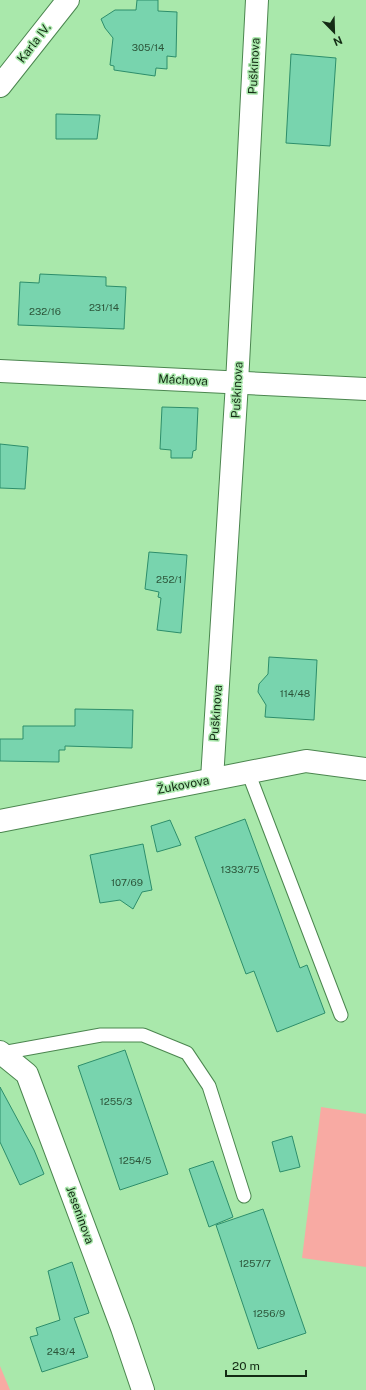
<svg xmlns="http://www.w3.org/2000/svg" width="366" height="1390" viewBox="0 0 366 1390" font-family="'Public Sans',sans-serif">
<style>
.green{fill:#f8aaa3}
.building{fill:#78d4ae;stroke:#2d8e6b}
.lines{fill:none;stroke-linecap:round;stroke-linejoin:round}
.service-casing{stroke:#4b864f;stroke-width:15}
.minor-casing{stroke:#4b864f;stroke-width:24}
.tertiary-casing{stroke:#4b864f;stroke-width:24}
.service{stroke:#fff;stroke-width:13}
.minor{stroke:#fff;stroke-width:22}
.tertiary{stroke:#fff;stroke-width:22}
.labels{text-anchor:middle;stroke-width:3;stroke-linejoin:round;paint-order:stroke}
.number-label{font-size:10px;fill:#2c553a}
.street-label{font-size:12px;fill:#132b14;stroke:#a9e8ab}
</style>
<rect width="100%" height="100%" fill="#a9e8ab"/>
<g class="green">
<polygon points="321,1107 366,1114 366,1267 302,1258"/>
<polygon points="0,1366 10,1390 0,1390"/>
</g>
<g class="building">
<polygon points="137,0 158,0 158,11 177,12 176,57 167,56 167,69 156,68 155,76 114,70 114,66 110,65 113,38 105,28 101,19 115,10 136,10"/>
<polygon points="291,54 336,58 330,146 286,143"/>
<polygon points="56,114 100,115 97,139 56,139"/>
<polygon points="40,274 106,277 106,286 126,287 124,329 18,325 20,282 39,283"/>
<polygon points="162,407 198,408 196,450 193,451 192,458 171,458 171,450 160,449"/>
<polygon points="0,444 28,447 25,489 0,488"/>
<polygon points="149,552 187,555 181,633 157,630 161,598 158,597 159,592 145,589"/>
<polygon points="269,657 317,660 314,720 265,717 266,705 258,692 259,684 268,674"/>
<polygon points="75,709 133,710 132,748 65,746 65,750 59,750 59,762 0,761 0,739 23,739 23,726 75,726"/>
<polygon points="245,819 300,968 307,965 325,1013 277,1032 254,971 246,974 195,837"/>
<polygon points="170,820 181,845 157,852 151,826"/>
<polygon points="143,844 152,890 142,892 133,909 120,900 100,903 90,855"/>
<polygon points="125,1050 168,1174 120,1190 78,1066"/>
<polygon points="0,1087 34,1150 44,1174 20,1185 0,1142"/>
<polygon points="292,1136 300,1167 280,1172 272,1142"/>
<polygon points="213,1161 233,1217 209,1227 189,1169"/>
<polygon points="263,1209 306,1333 258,1349 216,1225"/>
<polygon points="72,1262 89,1313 74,1318 88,1357 42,1372 30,1337 38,1335 36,1328 60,1320 48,1271"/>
</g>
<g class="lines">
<g class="service-casing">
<g id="service">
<polyline points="248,772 341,1015"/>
<polyline points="2,1053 101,1035 143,1035 187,1053 209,1086 244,1196"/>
</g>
</g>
<g class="minor-casing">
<g id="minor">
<polyline points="0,371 366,389"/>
<polyline points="212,779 237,383 257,0"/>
<polyline points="0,1052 27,1074 122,1328 143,1390"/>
</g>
</g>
<g class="tertiary-casing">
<g id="tertiary">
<polyline points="0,86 68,0"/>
<polyline points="0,821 306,761 366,769"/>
</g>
</g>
<use href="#service" class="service"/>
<use href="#minor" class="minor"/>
<use href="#tertiary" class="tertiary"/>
</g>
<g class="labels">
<g class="number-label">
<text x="148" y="51">305/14</text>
<text x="104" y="311">231/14</text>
<text x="45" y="315">232/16</text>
<text x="169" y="583">252/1</text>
<text x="295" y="697">114/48</text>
<text x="240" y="873">1333/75</text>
<text x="127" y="886">107/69</text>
<text x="116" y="1105">1255/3</text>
<text x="135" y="1164">1254/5</text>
<text x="255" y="1267">1257/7</text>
<text x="269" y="1317">1256/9</text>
<text x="61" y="1355">243/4</text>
</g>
<g class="street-label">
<text transform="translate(34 43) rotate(-52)" y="4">Karla IV.</text>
<text transform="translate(254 66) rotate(-87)" y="4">Puškinova</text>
<text transform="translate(183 380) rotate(3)" y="4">Máchova</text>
<text transform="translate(237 390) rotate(-87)" y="4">Puškinova</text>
<text transform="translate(216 713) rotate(-86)" y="4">Puškinova</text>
<text transform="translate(183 785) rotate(-11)" y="4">Žukovova</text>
<text transform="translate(80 1215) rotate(70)" y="4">Jeseninova</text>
</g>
</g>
<g transform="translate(334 32) rotate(157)" stroke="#a9e8ab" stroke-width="3" paint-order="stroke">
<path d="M0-3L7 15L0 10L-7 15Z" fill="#132b14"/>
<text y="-6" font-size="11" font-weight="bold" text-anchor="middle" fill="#132b14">N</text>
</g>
<path d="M226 1370v6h80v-6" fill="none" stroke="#132b14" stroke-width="2"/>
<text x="232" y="1370" font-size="12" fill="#132b14" stroke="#a9e8ab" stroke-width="3" paint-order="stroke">20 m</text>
</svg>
